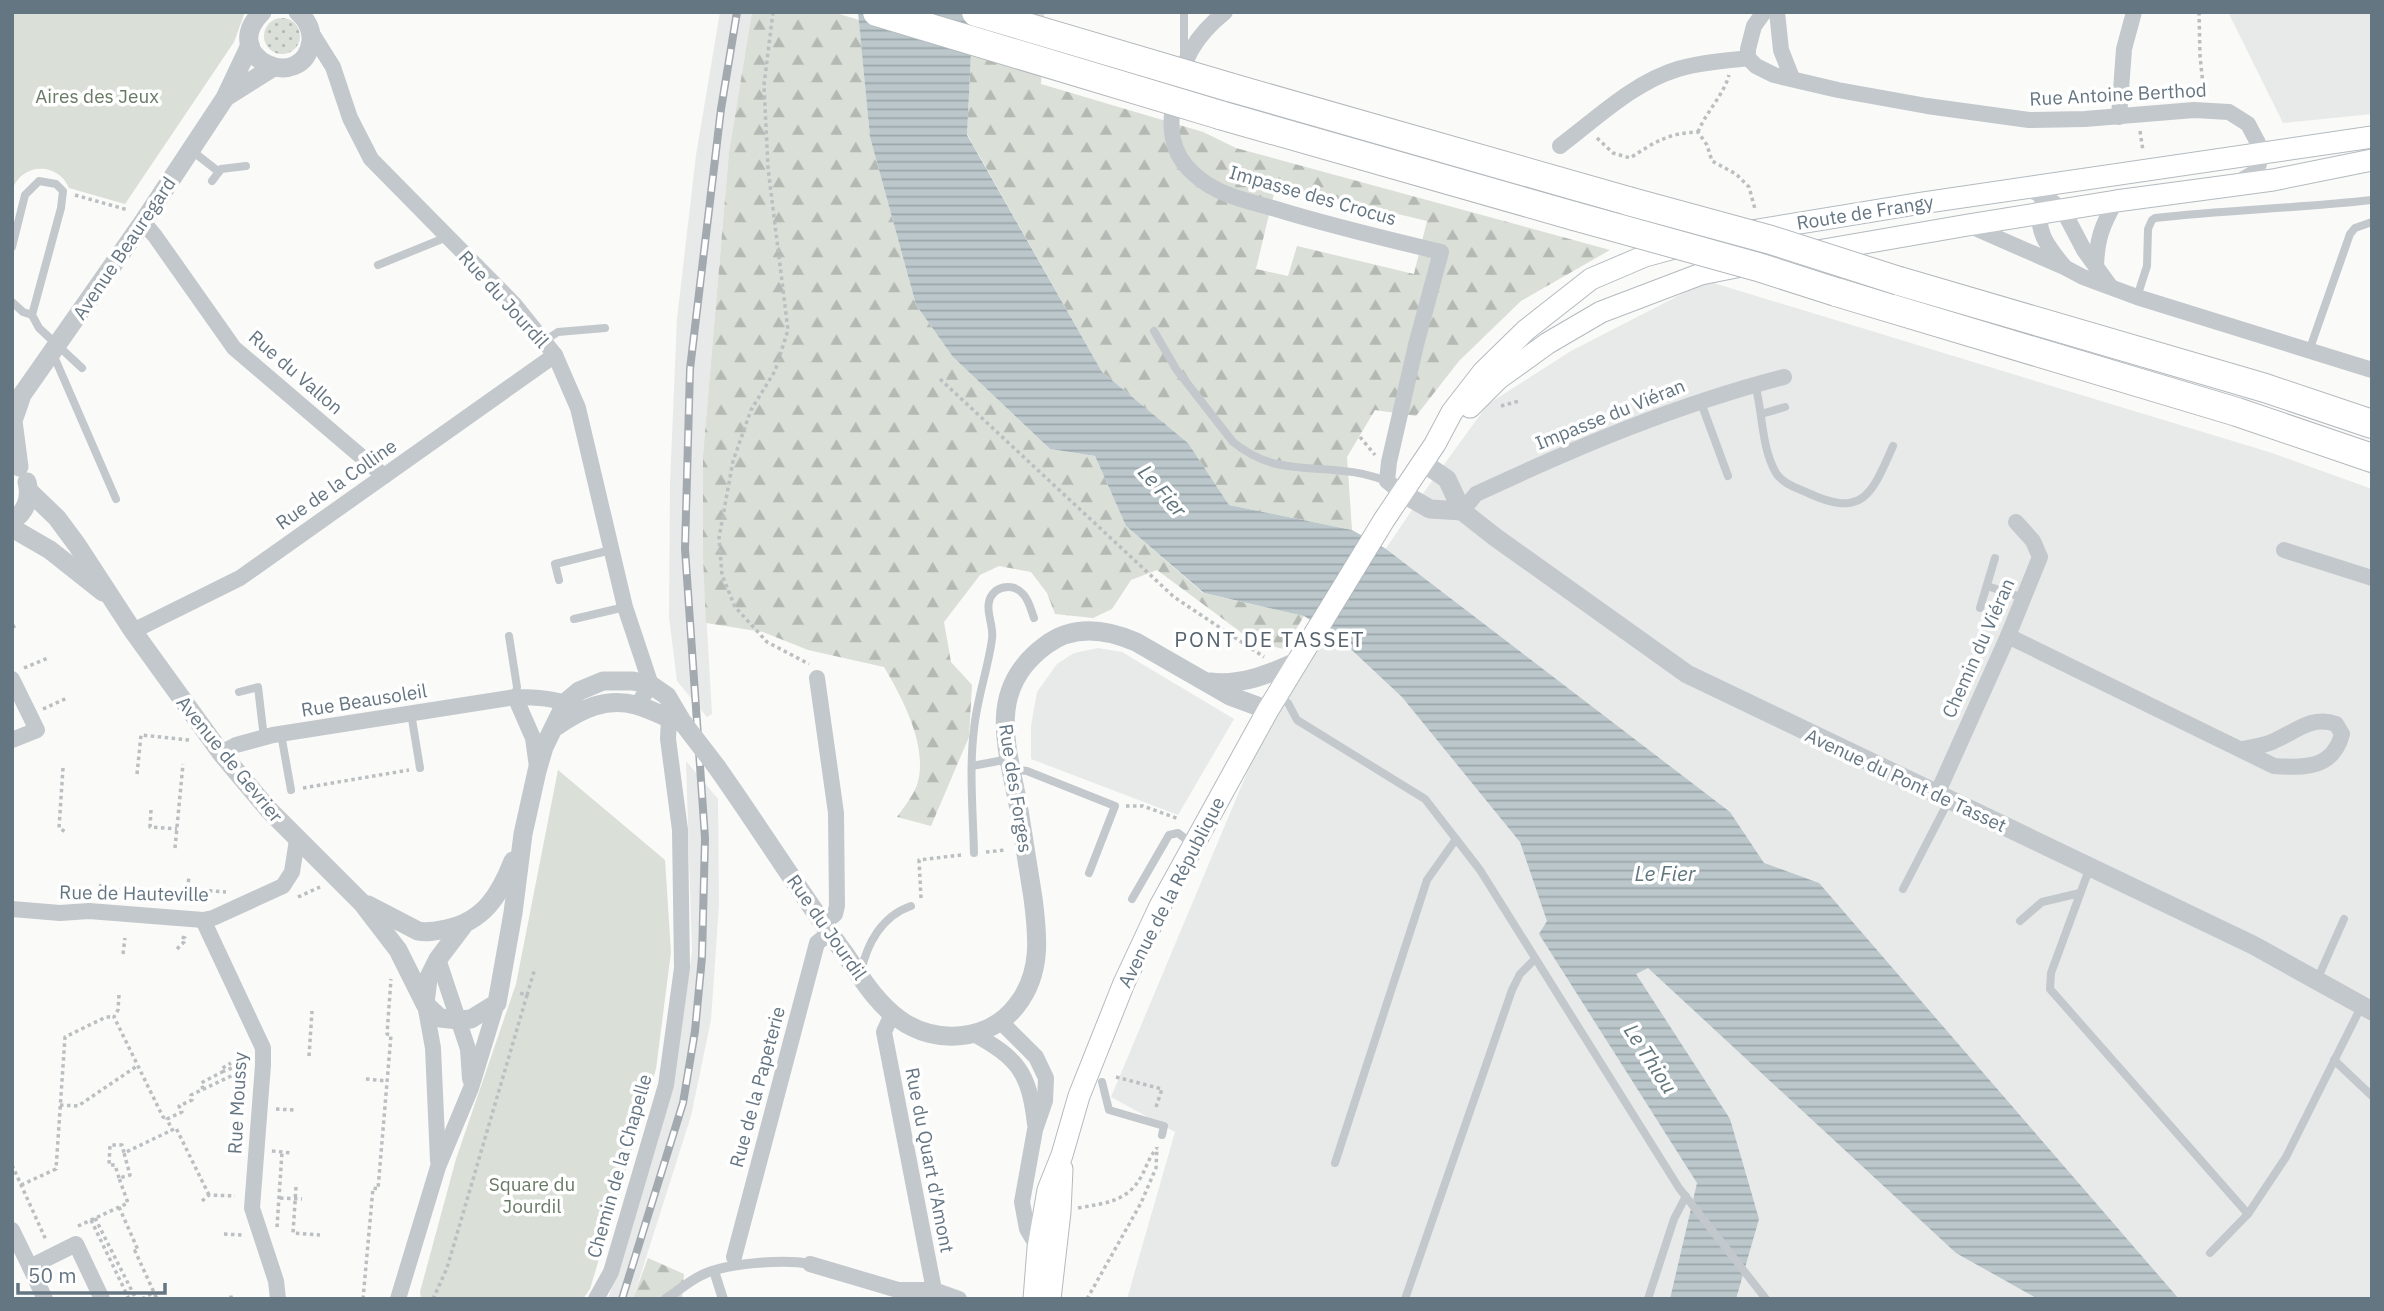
<svg xmlns="http://www.w3.org/2000/svg" width="2384" height="1311" viewBox="0 0 2384 1311" font-family="'IBM Plex Sans',sans-serif">
<style>
.built{fill:#e8e9e9}
.green{fill:#dadfd7}
.forest{fill:url(#forest-firs);fill-rule:evenodd}
.garden{fill:url(#garden-dots)}
.water{fill:url(#water-rules)}
.lines{fill:none;stroke-linecap:round;stroke-linejoin:round}
.secondary-casing{stroke:#b3babf;stroke-width:23}
.motorway-casing{stroke:#b4b9bd;stroke-width:30}
.path{stroke:#bbbfc2;stroke-width:3.5;stroke-dasharray:3.5 3.5;stroke-linecap:butt}
.service{stroke:#c3c8cc;stroke-width:8}
.pedestrian{stroke:#c3c8cc;stroke-width:10}
.minor{stroke:#c3c8cc;stroke-width:16}
.tertiary{stroke:#c3c8cc;stroke-width:19}
.secondary{stroke:#fff;stroke-width:21}
.motorway{stroke:#fff;stroke-width:28}
.rail-casing{stroke:#a2aab0;stroke-width:8}
.rail{stroke:#fff;stroke-width:5;stroke-dasharray:16;stroke-linecap:butt}
.motorway-bridge-casing{stroke:#b4b9bd;stroke-width:30;stroke-linecap:butt}
.tertiary-bridge{stroke:#c3c8cc;stroke-width:19}
.motorway-bridge{stroke:#fff;stroke-width:28}
.labels{text-anchor:middle;stroke-width:7;stroke-linejoin:round;paint-order:stroke}
.street-label{font-size:19px;fill:#657683;stroke:#fff}
.park-label{font-size:19px;fill:#687a64;stroke:#fff}
.water-label{font-size:21px;font-style:italic;fill:#60757c;stroke:#fff}
.neighbourhood-label{font-size:21px;letter-spacing:2px;fill:#57646e;stroke:#fff}
</style>
<defs>
<pattern id="forest-firs" width="22" height="20" patternUnits="userSpaceOnUse" patternTransform="scale(1.75)"><rect width="22" height="20" fill="#dadfd7"/><path d="M5 1l3.5 6h-7zM16 11l3.5 6h-7z" fill="#b4b9b4"/></pattern>
<pattern id="garden-dots" width="8" height="8" patternUnits="userSpaceOnUse" patternTransform="scale(1.75)"><rect width="8" height="8" fill="#dadfd7"/><path d="M2 2h.1M6 6h.1" fill="none" stroke="#b4b9b4" stroke-width="1.8" stroke-linecap="round"/></pattern>
<pattern id="water-rules" width="6" height="5" patternUnits="userSpaceOnUse" patternTransform="scale(1.75)"><rect width="6" height="5" fill="#bbc7cb"/><path d="M0 2.5h6" fill="none" stroke="#9ca6aa"/></pattern>
</defs>
<rect width="100%" height="100%" fill="#fafaf8"/>
<g class="built">
<polygon points="720,12 752,12 729,152 703,455 703,558 712,714 707,717 677,681 669,617 670,483 677,319 696,155"/>
<polygon points="2228,12 2372,12 2372,114 2283,123"/>
<polygon points="1707,281 2269,452 2372,489 2372,1299 1127,1299 1175,1132 1111,1097 1267,725 1424,492 1488,404 1571,351"/>
<polygon points="1098,648 1122,652 1234,719 1178,815 1031,759 1031,726 1037,692 1057,664 1074,653"/>
<polygon points="686,761 718,799 719,904 711,1020 691,1116 633,1299 608,1299 648,1171 677,1060 692,952"/>
</g>
<g class="green">
<path d="M 12,12 L 245,12 L 234,42 L 125,204 L 69,188 C 58,162 22,162 12,190 Z"/>
<polygon points="558,770 665,860 671,952 656,1069 590,1289 583,1299 421,1299 420,1292 456,1159 516,984"/>
</g>
<g class="forest">
<path d="M 752,12 L 833,12 L 859,20 L 870,137 L 916,305 L 953,357 L 1050,449 L 1095,456 L 1126,526 L 1203,593 L 1304,616 L 1284,649 L 1254,642 L 1157,570 L 1131,580 L 1112,609 L 1093,618 L 1055,614 L 1047,593 L 1031,572 L 999,566 L 980,575 L 944,622 L 951,662 L 972,685 L 969,737 L 931,826 L 897,817 C 904,807 913,796 917,785 C 929,748 903,699 884,667 L 808,650 L 763,632 L 706,623 L 703,558 L 703,455 L 729,152 Z"/>
<path d="M 973,12 L 1044,12 L 1041,84 L 1203,132 L 1236,148 L 1610,250 L 1521,301 L 1459,361 L 1416,416 L 1375,410 L 1347,457 L 1352,530 L 1229,505 L 1188,443 L 1102,372 L 967,134 ZM 1276,185 L 1427,221 L 1414,274 L 1297,246 L 1288,276 L 1256,269 Z"/>
<polygon points="648,1258 684,1274 682,1299 633,1299"/>
</g>
<circle class="garden" cx="282" cy="36" r="18"/>
<polygon class="water" points="858,12 973,12 967,135 1102,372 1188,443 1229,505 1352,530 1386,549 1730,812 1764,863 1819,883 2179,1299 2038,1299 1956,1253 1648,968 1636,974 1730,1119 1759,1219 1736,1299 1670,1299 1697,1183 1539,934 1547,921 1520,842 1402,697 1340,639 1304,616 1204,593 1126,526 1095,456 1050,449 953,357 916,305 870,137"/>
<g class="lines">
<g class="secondary-casing">
<g id="secondary">
<polyline points="1470,407 1498,379 1548,343 1601,312 1701,274 1806,253 1968,225 2116,201 2273,180 2372,160"/>
<polyline points="1034,1299 1038,1248 1048,1190 1062,1155 1079,1096 1124,983 1160,906 1268,710 1384,520 1435,444 1452,412 1483,372 1526,330 1591,279 1645,256 1715,237 1922,203 2372,137"/>
<polyline points="1050,1299 1060,1212 1062,1169"/>
</g>
</g>
<g class="motorway-casing">
<g id="motorway">
<polyline points="1229,87 1628,201"/>
<polyline points="1220,115 1574,216"/>
<polyline points="1899,281 2265,388 2372,424"/>
<polyline points="1836,292 2237,412 2372,458"/>
</g>
</g>
<g class="path">
<polyline points="773,12 764,85 768,168 788,330 775,371 751,410 733,461 719,538 722,575 735,607 767,642 809,664"/>
<polyline points="2199,12 2200,56 2204,94"/>
<polyline points="2140,131 2143,151"/>
<path d="M 1698,132 C 1706,112 1723,96 1729,75"/>
<path d="M 1597,138 L 1613,153 L 1630,158 C 1655,142 1668,133 1698,132 L 1707,145 L 1712,161 L 1736,174 L 1749,187 L 1755,209"/>
<polyline points="75,195 128,210"/>
<polyline points="940,379 1174,597 1264,657"/>
<polyline points="1501,406 1519,401"/>
<polyline points="1360,437 1375,455"/>
<polyline points="12,627 16,626"/>
<polyline points="24,668 48,658"/>
<polyline points="43,709 67,698"/>
<polyline points="63,768 59,828 66,832"/>
<polyline points="137,774 141,735 189,740"/>
<polyline points="303,788 409,770"/>
<polyline points="1126,806 1143,806 1179,819"/>
<polyline points="151,810 150,827 177,829"/>
<polyline points="175,848 183,764"/>
<polyline points="986,852 1006,850"/>
<polyline points="101,884 100,889 144,892 144,888"/>
<polyline points="188,889 226,892"/>
<polyline points="172,894 187,895 189,876"/>
<polyline points="298,897 320,887"/>
<polyline points="921,898 919,860 961,855"/>
<polyline points="171,902 172,890"/>
<polyline points="177,949 184,942 185,938 181,937"/>
<polyline points="123,954 125,938"/>
<polyline points="119,995 118,1010 114,1017 163,1117 167,1119"/>
<polyline points="527,995 535,968"/>
<polyline points="309,1056 312,1011"/>
<polyline points="222,1072 232,1068 247,1067"/>
<polyline points="1116,1077 1162,1089 1155,1110"/>
<polyline points="366,1079 387,1081"/>
<polyline points="203,1089 201,1083 222,1072 221,1069 231,1063"/>
<polyline points="60,1105 78,1106 137,1066"/>
<polyline points="276,1109 294,1110"/>
<polyline points="272,1151 291,1153"/>
<polyline points="12,1165 46,1240"/>
<polyline points="119,1178 115,1165 109,1165 110,1145 122,1145 124,1153"/>
<polyline points="21,1185 56,1169 65,1037 106,1017 114,1017"/>
<polyline points="296,1187 293,1233 320,1235"/>
<polyline points="209,1195 176,1128 172,1130 167,1119 182,1112 179,1106 192,1100 191,1095 231,1076 238,1069"/>
<polyline points="280,1198 302,1199"/>
<polyline points="202,1201 209,1195 235,1196"/>
<polyline points="119,1207 138,1250 135,1251 157,1299"/>
<path d="M 1078,1208 C 1105,1203 1127,1202 1141,1177 C 1147,1166 1149,1157 1157,1148"/>
<polyline points="95,1218 136,1299"/>
<polyline points="91,1220 129,1299"/>
<polyline points="78,1226 128,1203 119,1178 130,1175 124,1153 172,1130"/>
<polyline points="277,1227 282,1152"/>
<polyline points="224,1234 242,1235"/>
<polyline points="142,1299 154,1292"/>
<polyline points="231,1299 231,1294"/>
<polyline points="363,1299 373,1188 378,1189 391,1035 387,1034 391,979"/>
<polyline points="433,1299 447,1268 527,995 519,993"/>
<polyline points="1087,1299 1141,1203 1156,1168 1157,1147"/>
</g>
<g class="service">
<polyline points="1184,12 1184,57"/>
<polyline points="191,150 219,172"/>
<polyline points="212,181 221,169 246,166"/>
<polyline points="12,247 25,195 39,181 56,184 63,191 61,208 32,315 39,328 82,368"/>
<polyline points="378,265 447,237"/>
<path d="M 2137,297 L 2147,266 L 2148,229 L 2152,220 L 2155,218 C 2227,210 2300,208 2372,200"/>
<polyline points="12,302 23,312 32,315"/>
<path d="M 1154,331 L 1176,369 L 1233,442 C 1270,472 1300,466 1343,471 C 1358,472 1373,476 1387,481"/>
<polyline points="544,341 558,332 605,328"/>
<polyline points="2309,351 2350,234 2355,228 2372,222"/>
<polyline points="53,354 116,499"/>
<path d="M 1755,384 C 1763,413 1761,447 1776,473 C 1783,484 1797,488 1808,493 C 1864,519 1872,493 1893,446"/>
<polyline points="1700,400 1728,476"/>
<polyline points="1761,414 1785,407"/>
<polyline points="559,580 555,564 611,550"/>
<polyline points="1987,586 2024,598"/>
<polyline points="1980,608 1995,558"/>
<polyline points="574,619 625,607"/>
<polyline points="509,636 517,687 515,697"/>
<polyline points="239,692 258,687 264,738"/>
<polyline points="1279,697 1288,703 1297,720 1425,799 1480,870 1679,1188 1766,1299"/>
<polyline points="411,713 420,768"/>
<polyline points="281,734 291,790"/>
<polyline points="972,766 1009,759"/>
<polyline points="1011,769 1027,771 1115,806 1089,873"/>
<path d="M 974,853 C 973,812 969,770 974,729 C 977,698 988,669 992,639 C 994,626 986,613 989,602 C 992,586 1013,582 1023,594 C 1029,600 1031,610 1034,618"/>
<polyline points="2090,867 2051,973 2050,989 2248,1214"/>
<polyline points="1903,889 1949,800"/>
<polyline points="1132,899 1169,835 1178,833 1192,844"/>
<polyline points="2020,921 2042,902 2080,893"/>
<path d="M 861,972 C 867,943 882,916 911,906"/>
<polyline points="2317,980 2344,919"/>
<polyline points="2334,1060 2372,1096"/>
<polyline points="1102,1082 1109,1110 1164,1126 1162,1135"/>
<polyline points="1335,1163 1427,880 1456,839"/>
<polyline points="2210,1253 2248,1214 2286,1157 2362,1005"/>
<polyline points="1405,1299 1512,990 1520,974 1535,959"/>
<polyline points="1648,1299 1674,1219 1686,1196"/>
</g>
<g class="pedestrian">
<polyline points="714,1271 723,1299"/>
<path d="M 666,1299 C 678,1291 689,1281 702,1275 C 725,1263 785,1259 810,1264"/>
</g>
<g class="minor">
<path d="M 1225,12 C 1194,37 1184,58 1175,96 C 1168,126 1170,153 1194,174 C 1216,195 1248,201 1276,209 C 1331,226 1386,239 1441,252 L 1416,345 L 1389,462 L 1387,481 L 1402,493"/>
<polyline points="1764,12 1754,26 1748,49 1748,58 1756,66 1774,75 1838,90 1927,106 2029,120 2085,119 2194,110 2229,112 2248,124 2258,143 2259,164 2254,173 2237,183"/>
<polyline points="1777,12 1781,50 1792,78"/>
<polyline points="311,32 333,67 350,118 371,159 514,304 555,355 578,408 625,607 651,685 637,705"/>
<polyline points="2119,117 2124,49 2134,12"/>
<path d="M 1560,146 C 1596,119 1634,82 1678,69 C 1701,62 1725,61 1748,58"/>
<polyline points="2025,188 2046,197 2063,210 2084,250 2110,286"/>
<path d="M 2042,204 C 2034,229 2047,246 2063,265"/>
<polyline points="143,222 155,236 234,348 384,476"/>
<polyline points="1968,225 2064,267 2083,277 2137,297 2372,370"/>
<path d="M 2096,266 C 2097,239 2102,225 2116,201"/>
<path d="M 1462,511 L 1476,494 C 1577,447 1675,405 1784,377"/>
<polyline points="2284,550 2372,578"/>
<polyline points="133,631 240,578 555,355"/>
<path d="M 2008,636 L 2274,766 C 2304,768 2333,769 2342,734 L 2336,724 C 2312,715 2295,732 2274,741 C 2264,746 2253,747 2242,749"/>
<polyline points="817,678 836,813 837,906 835,914 823,924"/>
<polyline points="12,679 37,730 12,740"/>
<polyline points="515,697 533,738 537,767"/>
<path d="M 221,753 L 236,745 L 273,735 L 515,697 C 535,698 557,697 575,708"/>
<polyline points="1937,794 2008,636 2040,557 2033,541 2016,522"/>
<polyline points="12,909 60,913 89,911 203,920 213,918 283,886 292,872 297,840"/>
<polyline points="203,920 263,1048 263,1065 252,1208 276,1281 278,1299"/>
<polyline points="438,959 468,1049 470,1079"/>
<polyline points="425,1004 433,1048 438,1161"/>
<polyline points="892,1014 884,1032 934,1290 959,1299"/>
<polyline points="1001,1022 1036,1057 1046,1078 1045,1101 1035,1130 1022,1202 1027,1229 1040,1251"/>
<path d="M 974,1034 C 1019,1059 1029,1073 1035,1124"/>
<polyline points="12,1230 30,1267"/>
<polyline points="734,1257 817,943 829,933"/>
<polyline points="810,1264 898,1290 934,1290"/>
<polyline points="45,1299 30,1267 76,1244 102,1299"/>
<polyline points="398,1299 438,1167 471,1088 497,1003"/>
<polyline points="596,1299 611,1272 666,1085 682,968 680,830 668,739 669,719 673,710"/>
</g>
<g class="tertiary">
<path d="M 262,12 C 216,58 304,95 311,41 C 312,29 307,20 298,12"/>
<polyline points="226,97 272,68"/>
<polyline points="12,409 143,222 225,98 250,45"/>
<polyline points="1422,462 1447,479 1462,511 1495,537 1687,674 2253,945 2372,1011"/>
<polyline points="19,467 13,421 21,398"/>
<polyline points="29,491 57,518 77,545 133,631 221,753 268,809 362,903 398,950 425,1004 440,1018 459,1020 471,1019 497,1003 513,913 523,834 537,771 544,747 566,702 579,691 603,681 633,681 651,685 667,696 683,723"/>
<polyline points="1402,493 1430,509 1462,511"/>
<path d="M 12,521 C 26,512 31,498 27,482"/>
<polyline points="12,528 50,550 103,592"/>
<path d="M 1210,682 C 1241,686 1269,674 1296,662"/>
<path d="M 557,726 C 581,709 606,697 636,705 C 652,709 666,719 683,723"/>
<path d="M 716,766 C 760,828 800,893 845,954 C 861,977 876,1003 899,1019 C 935,1046 990,1041 1017,1005 C 1042,973 1038,936 1033,898 C 1028,867 1023,835 1018,804 C 1006,743 987,688 1046,645 C 1074,624 1106,629 1136,642 L 1230,696 L 1268,710"/>
<path d="M 368,905 L 418,931 C 427,933 436,931 446,929 C 483,922 500,895 513,861"/>
<polyline points="425,1003 428,979 438,959 463,926"/>
</g>
<use href="#secondary" class="secondary"/>
<use href="#motorway" class="motorway"/>
<g class="rail-casing">
<polyline id="rail" points="622,1299 683,1103 695,1031 702,957 705,838 685,549 690,369 721,109 737,12"/>
</g>
<use href="#rail" class="rail"/>
<g class="motorway-bridge-casing">
<g id="motorway-bridge">
<polyline points="877,12 1220,115"/>
<polyline points="976,12 1229,87"/>
<polyline points="1628,201 1771,240 1899,281"/>
<polyline points="1574,216 1758,267 1836,292"/>
</g>
</g>
<polyline class="tertiary-bridge" points="683,723 716,766"/>
<use href="#motorway-bridge" class="motorway-bridge"/>
</g>
<g class="labels">
<g class="street-label">
<text transform="translate(2118 94) rotate(-3)" y="7">Rue Antoine Berthod</text>
<text transform="translate(1313 195) rotate(16)" y="7">Impasse des Crocus</text>
<text transform="translate(1865 212) rotate(-9)" y="7">Route de Frangy</text>
<text transform="translate(124 248) rotate(-56)" y="7">Avenue Beauregard</text>
<text transform="translate(504 299) rotate(48)" y="7">Rue du Jourdil</text>
<text transform="translate(296 372) rotate(41)" y="7">Rue du Vallon</text>
<text transform="translate(1610 414) rotate(-22)" y="7">Impasse du Viéran</text>
<text transform="translate(336 484) rotate(-35)" y="7">Rue de la Colline</text>
<text transform="translate(1978 648) rotate(-66)" y="7">Chemin du Viéran</text>
<text transform="translate(364 700) rotate(-9)" y="7">Rue Beausoleil</text>
<text transform="translate(230 759) rotate(51)" y="7">Avenue de Gevrier</text>
<text transform="translate(1906 780) rotate(25)" y="7">Avenue du Pont de Tasset</text>
<text transform="translate(1016 788) rotate(81)" y="7">Rue des Forges</text>
<text transform="translate(1171 892) rotate(-63)" y="7">Avenue de la République</text>
<text transform="translate(134 893) rotate(1)" y="7">Rue de Hauteville</text>
<text transform="translate(827 927) rotate(55)" y="7">Rue du Jourdil</text>
<text transform="translate(757 1087) rotate(-75)" y="7">Rue de la Papeterie</text>
<text transform="translate(237 1103) rotate(-87)" y="7">Rue Moussy</text>
<text transform="translate(930 1160) rotate(79)" y="7">Rue du Quart d'Amont</text>
<text transform="translate(619 1166) rotate(-74)" y="7">Chemin de la Chapelle</text>
</g>
<g class="park-label">
<text x="97" y="103">Aires des Jeux</text>
<text x="532" y="1191">Square du<tspan x="532" dy="22">Jourdil</tspan></text>
</g>
<g class="water-label">
<text transform="translate(1162 491) rotate(49)" y="7">Le Fier</text>
<text x="1665" y="881">Le Fier</text>
<text transform="translate(1650 1059) rotate(57)" y="7">Le Thiou</text>
</g>
<g class="neighbourhood-label">
<text x="1270" y="647">PONT DE TASSET</text>
</g>
</g>
<rect width="2384" height="1311" fill="none" stroke="#657683" stroke-width="28"/>
<path d="M18 1283v10h147v-10" fill="none" stroke="#657683" stroke-width="3.5"/>
<text x="28" y="1283" font-size="21" fill="#657683" stroke="#ffffff" stroke-width="5" paint-order="stroke">50 m</text>
</svg>
